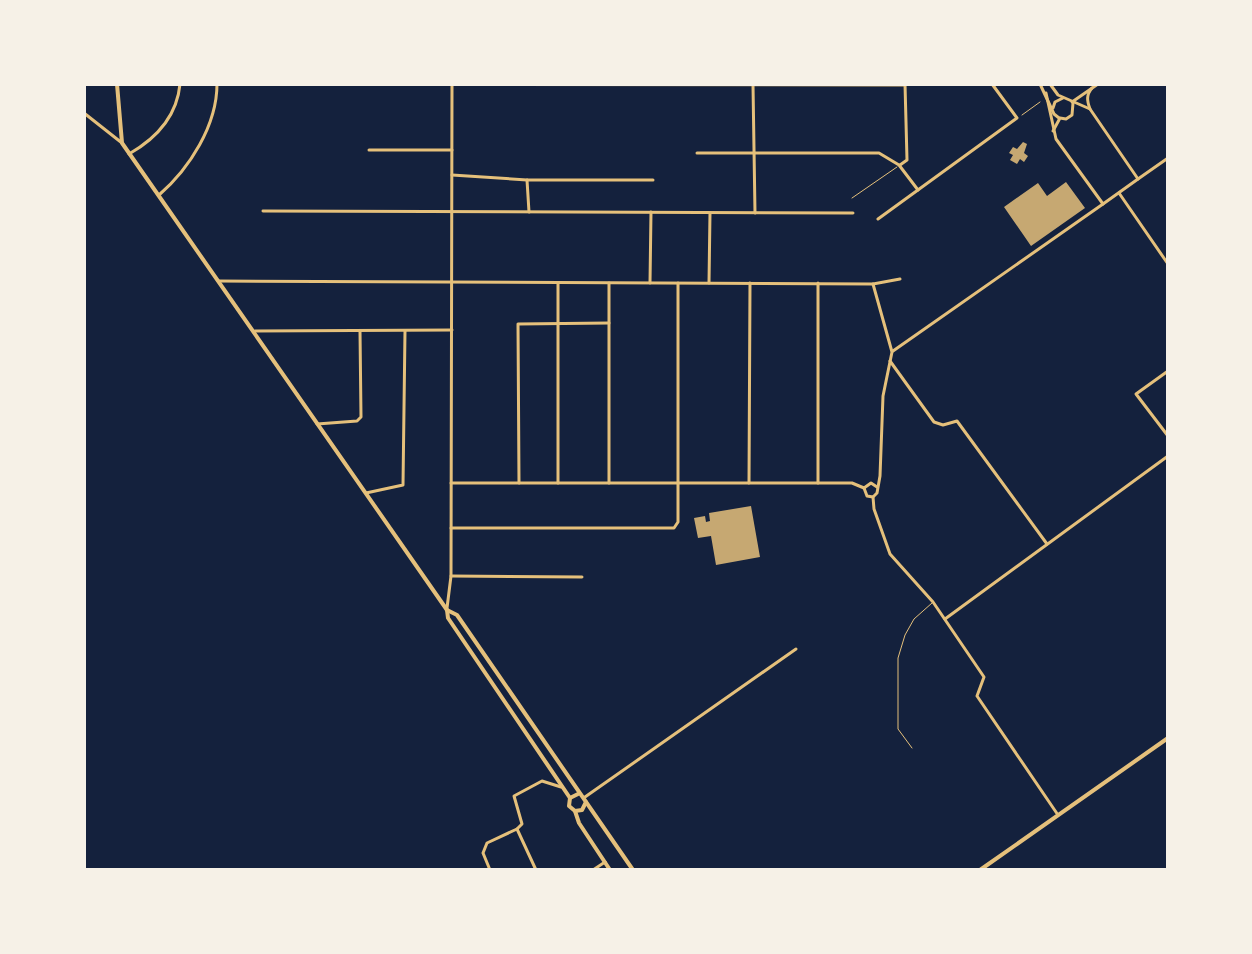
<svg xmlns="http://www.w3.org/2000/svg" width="1252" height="954" viewBox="0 0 1252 954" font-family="Rubik,sans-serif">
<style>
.building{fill:#c6a872}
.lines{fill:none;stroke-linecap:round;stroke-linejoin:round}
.path{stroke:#e5c07b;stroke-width:1}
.service{stroke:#e5c07b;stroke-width:1}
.minor{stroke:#e5c07b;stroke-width:3}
.tertiary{stroke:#e5c07b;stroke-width:3}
.secondary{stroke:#e5c07b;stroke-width:4}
</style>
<rect width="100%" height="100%" fill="#14213d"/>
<g class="building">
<polygon points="1023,142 1027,144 1024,153 1028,156 1024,162 1020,159 1017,164 1010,160 1013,155 1009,153 1013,147 1017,149"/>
<polygon points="1066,182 1085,208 1031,246 1004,207 1038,183 1047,196"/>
<polygon points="751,506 760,557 716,565 711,536 698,538 694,518 705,516 706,522 710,521 709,513"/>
</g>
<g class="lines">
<polyline class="path" points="1022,115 1040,102"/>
<g class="service">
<polyline points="852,198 897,167"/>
<polyline points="912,748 898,729 898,658 905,635 914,619 932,603"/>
</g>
<g class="minor">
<polyline points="166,84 905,85"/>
<polyline points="753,85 755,213"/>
<polyline points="369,150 452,150"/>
<polyline points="697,153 879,153 899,165 918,190"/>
<path d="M 129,154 C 157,138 177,116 180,84"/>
<polyline points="900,165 907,160 905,84"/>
<polyline points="452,175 527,180 653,180"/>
<polyline points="1138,179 1168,158"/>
<polyline points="527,180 529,212"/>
<path d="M 159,195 C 190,168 217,125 217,84"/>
<polyline points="263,211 853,213"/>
<polyline points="878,219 1017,118 992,84"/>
<polyline points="218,281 873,284 900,279"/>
<polyline points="558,283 558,483"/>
<polyline points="609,283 609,483"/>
<polyline points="650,283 651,212"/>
<polyline points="709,283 710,213"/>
<polyline points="873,284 892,352 883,396 880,476 877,493 873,497 874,509 890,554 933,602 984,677 977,696 1058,815"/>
<polyline points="255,331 452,330"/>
<polyline points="893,351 1103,204"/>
<polyline points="890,361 934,422 943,425 957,421 1047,544"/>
<polyline points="1168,371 1136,394 1168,436"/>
<polyline points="317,424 357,421 361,417 360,331"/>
<polyline points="451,483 852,483 864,488"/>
<polyline points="519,483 518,324 609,323"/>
<polyline points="749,483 750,283"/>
<polyline points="818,483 818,283"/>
<polyline points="864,488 871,483 877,487"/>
<polyline points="864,488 867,496 873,497"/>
<polyline points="366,493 403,485 405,331"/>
<polyline points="451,528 674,528 678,522 678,283"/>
<polyline points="451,576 582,577"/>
<polyline points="945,619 1168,456"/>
<polyline points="585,797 796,649"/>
<polyline points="490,870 483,853 487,843 517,829"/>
<polyline points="536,870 517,829 522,824 514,796 542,781 561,787"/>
<polyline points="593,870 605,862"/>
</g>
<g class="tertiary">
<polyline points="1040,84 1054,114 1059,118"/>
<polyline points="1050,84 1058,95 1090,109"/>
<path d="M 1046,93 L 1056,139 L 1103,204 L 1138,179 L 1090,109 C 1087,101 1086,95 1092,88"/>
<polyline points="1072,102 1098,84"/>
<polyline points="1053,108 1055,102 1063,98"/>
<polyline points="84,113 122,143"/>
<polyline points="1053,131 1060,118 1066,119 1072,115 1073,103"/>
<polyline points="1119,193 1168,264"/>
<polyline points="447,608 451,576 452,84"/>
</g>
<g class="secondary">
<polyline points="117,84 122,143 447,610 448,618 570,798"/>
<polyline points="447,610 457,615 633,870"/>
<polyline points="578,794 570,798 569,806 575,811 579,823 610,870"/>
<polyline points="575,811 582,810 586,802"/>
<polyline points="980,870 1168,738"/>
</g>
</g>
<rect width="1252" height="954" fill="none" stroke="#f6f1e7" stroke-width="172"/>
</svg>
